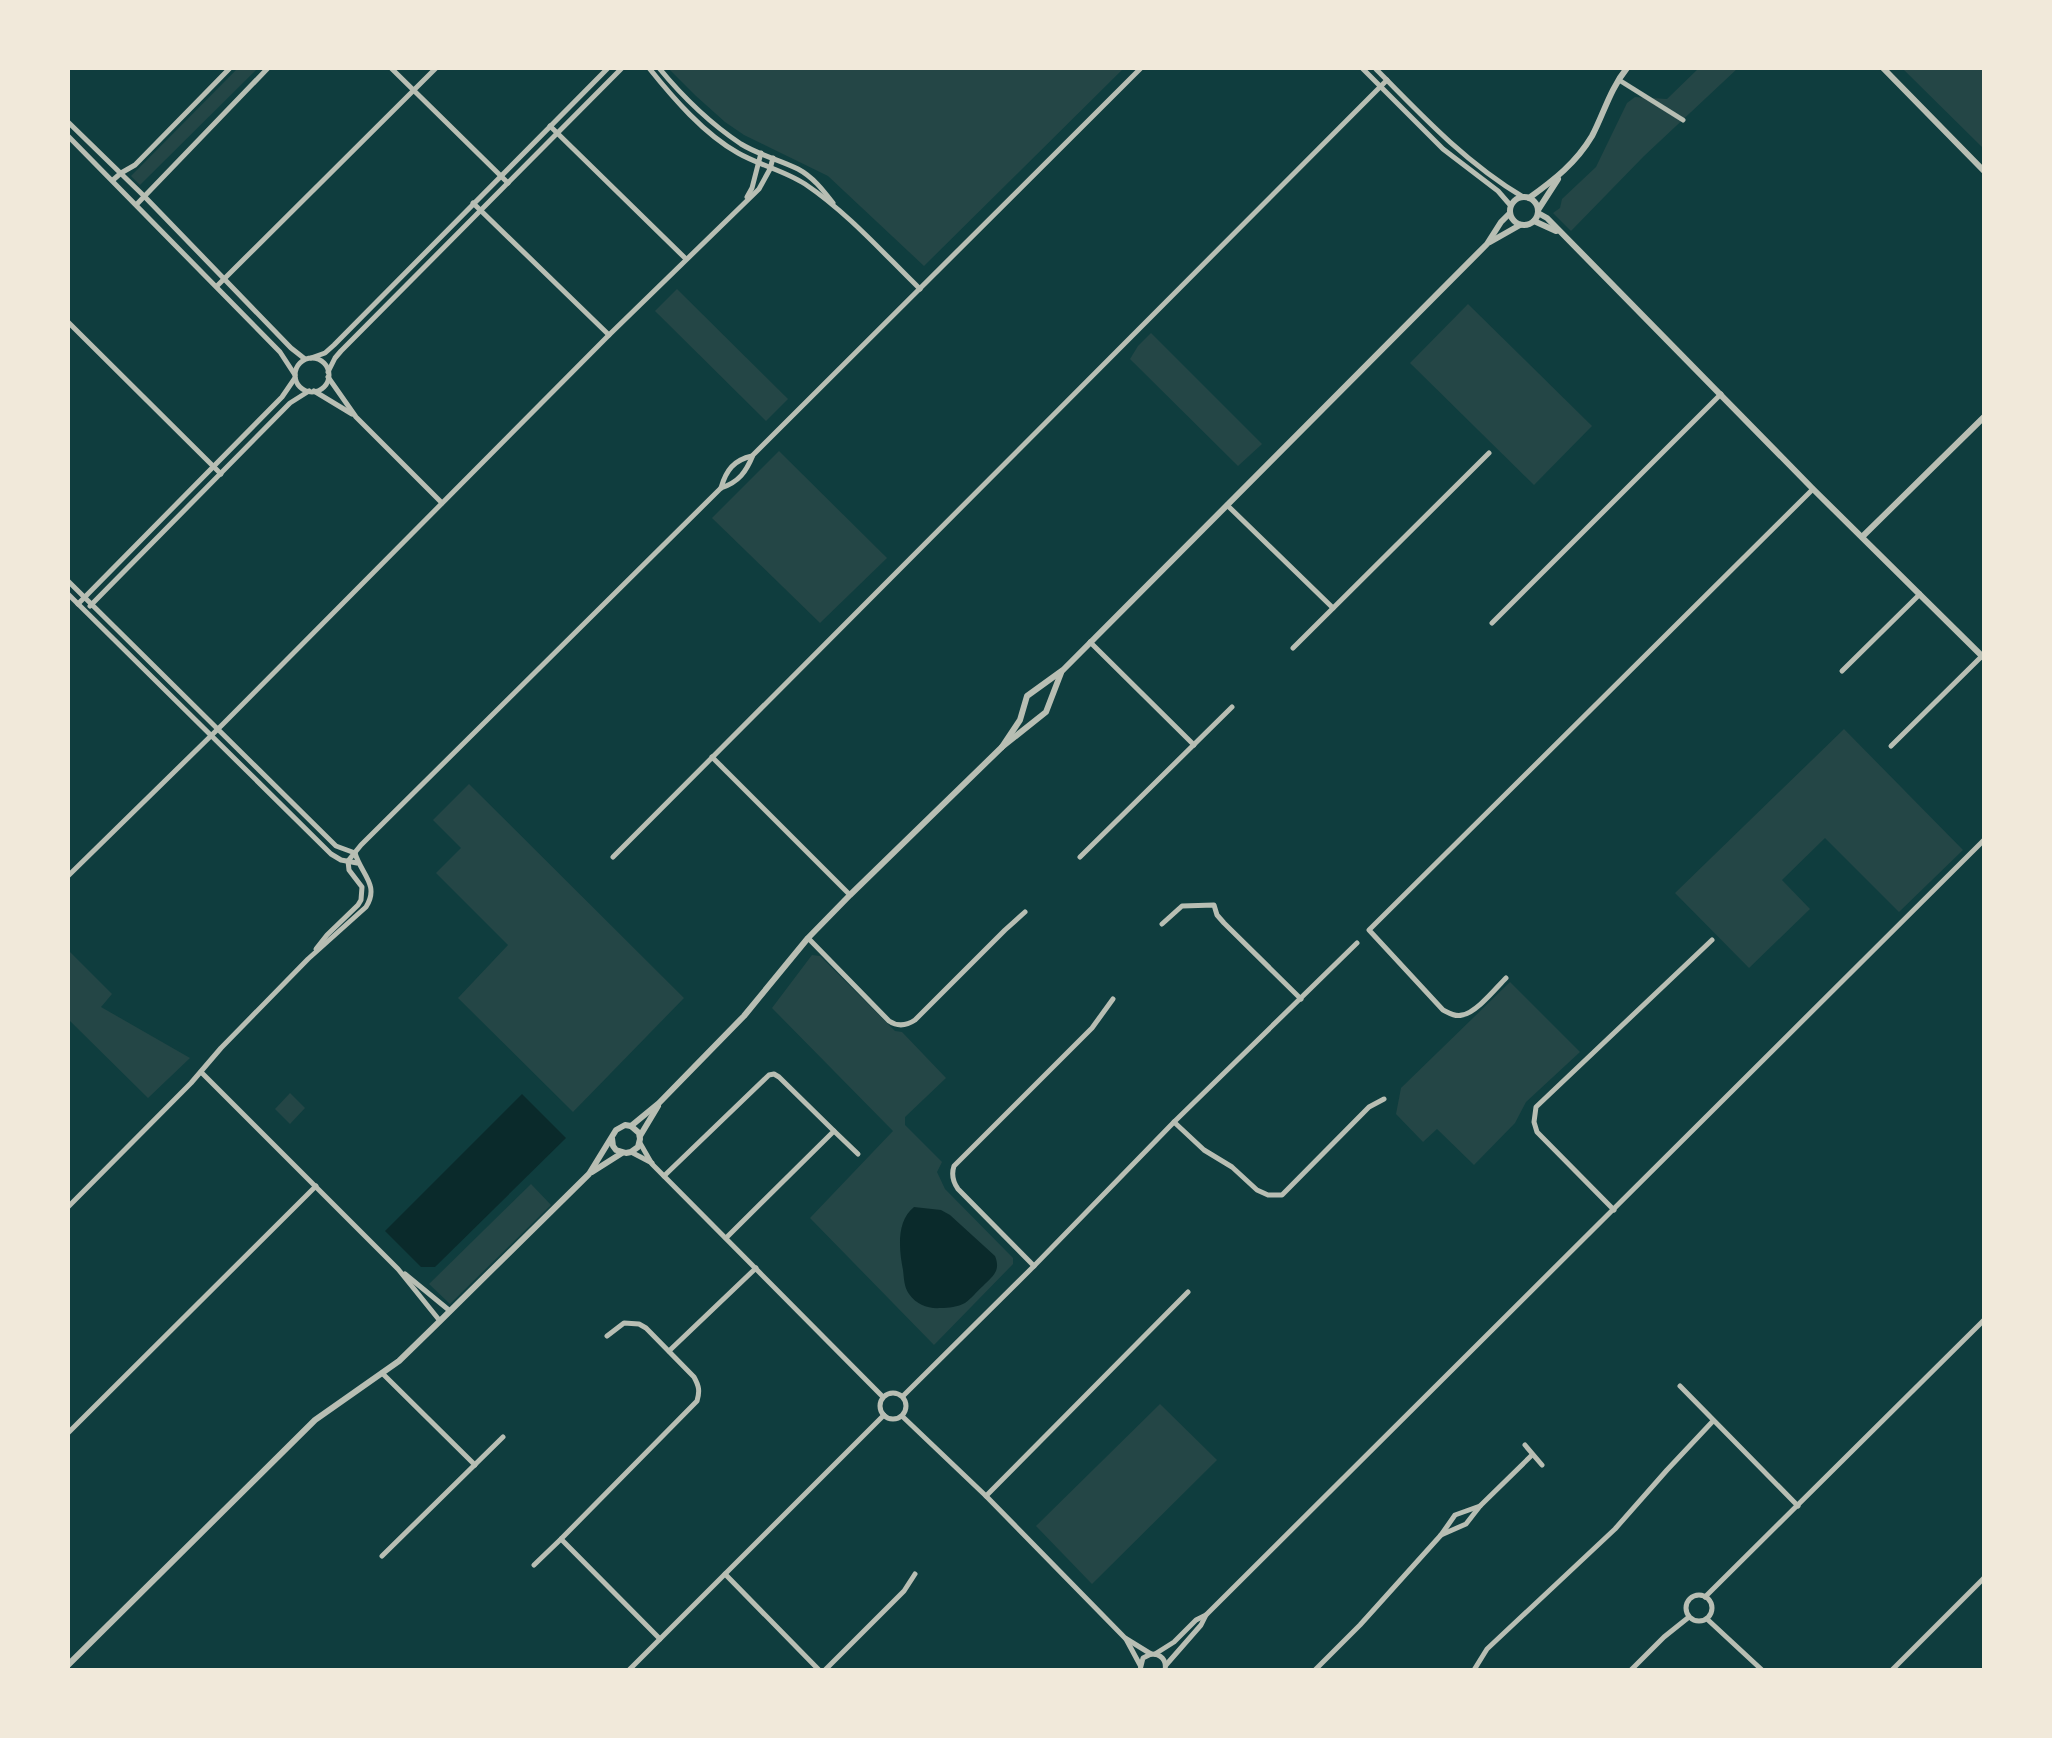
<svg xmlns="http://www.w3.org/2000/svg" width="2052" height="1738" viewBox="0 0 2052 1738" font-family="Overpass,sans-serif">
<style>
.green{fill:#244646}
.water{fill:#0a2a2b}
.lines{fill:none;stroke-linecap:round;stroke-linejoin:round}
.minor{stroke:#b8beb3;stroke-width:5}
.tertiary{stroke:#b8beb3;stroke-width:6}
</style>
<rect width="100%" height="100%" fill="#0f3d3e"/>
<g class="green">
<polygon points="238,68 258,68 140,185 131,176"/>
<polygon points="668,68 1124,68 924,266 828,176 744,135 725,122 696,96"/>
<polygon points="1699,68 1738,68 1644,156 1571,231 1553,213 1560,208 1562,199 1596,167 1627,103 1635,97 1667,99"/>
<polygon points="1902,68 1984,68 1984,149"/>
<polygon points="677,289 788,399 766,421 655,311"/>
<polygon points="1468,304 1592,426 1534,485 1410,363"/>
<polygon points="1151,333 1262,444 1238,466 1130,359 1138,346"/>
<polygon points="779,451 887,558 820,623 712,518"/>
<polygon points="1844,729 1963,850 1899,912 1825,838 1782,880 1810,909 1749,968 1675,893"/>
<polygon points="469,784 684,998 573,1112 458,998 508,945 436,873 461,848 433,820"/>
<polygon points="68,950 112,994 101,1007 190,1058 148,1098 68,1019"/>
<polygon points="812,955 820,956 895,1031 902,1032 946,1078 905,1117 905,1125 942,1162 937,1172 945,1189 1013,1258 1013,1264 934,1345 810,1218 893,1131 772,1008"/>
<polygon points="1510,982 1580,1052 1526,1102 1515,1123 1474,1165 1437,1129 1423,1142 1396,1114 1401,1088"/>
<polygon points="290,1093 305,1108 290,1124 275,1109"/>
<polygon points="531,1184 551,1205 450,1304 429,1284"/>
<polygon points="1160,1404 1217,1460 1092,1584 1036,1526"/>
</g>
<g class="water">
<polygon points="522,1094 566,1138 435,1267 421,1267 385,1231"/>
<path d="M 914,1207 L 941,1210 L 950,1215 L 995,1256 C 1001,1271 993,1276 983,1286 C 977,1291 971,1299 965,1303 C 958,1307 948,1308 941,1308 C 928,1309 917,1305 909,1294 C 904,1287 904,1278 903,1270 C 899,1250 896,1221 914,1207 Z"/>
</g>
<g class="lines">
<g class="minor">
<polyline points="391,68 508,183"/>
<path d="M 649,68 C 673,98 704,134 738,153 C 759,165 785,171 805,184 C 848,213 883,253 920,289"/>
<path d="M 659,68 C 682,96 711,124 741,144 C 759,155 780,160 798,169 C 813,177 823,190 833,203"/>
<polyline points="1362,68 1443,149 1498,191 1511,206"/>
<path d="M 1375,68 C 1421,115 1466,163 1523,197"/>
<polyline points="1619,80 1683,120"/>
<polyline points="68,122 144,196 291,348 305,359"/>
<polyline points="550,126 686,259"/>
<polyline points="68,136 280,352 295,375"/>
<polyline points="113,180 121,173 135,165 230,68"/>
<polyline points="747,197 752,188 761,153"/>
<polyline points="473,203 609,335"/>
<polyline points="137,204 268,68"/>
<polyline points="217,286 436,68"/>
<polyline points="68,322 221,474"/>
<polyline points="311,358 325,353 334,345 608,68"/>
<circle cx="312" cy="375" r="17"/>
<polyline points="328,372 335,358 341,351 622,68"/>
<polyline points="328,377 356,417 442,503"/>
<polyline points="314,391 352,414"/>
<path d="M 721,488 C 726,470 734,460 752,456"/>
<polyline points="1227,505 1333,608"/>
<polyline points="68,581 336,846 355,853"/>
<polyline points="68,594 331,854 341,860 357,863"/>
<polyline points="78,604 282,397 295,378"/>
<polyline points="90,606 290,403 309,391"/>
<polyline points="1492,623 1721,394"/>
<polyline points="1090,642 1194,745"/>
<polyline points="1293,648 1489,453"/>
<polyline points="1842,671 1920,594"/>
<polyline points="1891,746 1982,656"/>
<polyline points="712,757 850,895"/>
<polyline points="613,857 1387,80"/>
<polyline points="1080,857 1232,707"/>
<path d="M 348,861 L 361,845 L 721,488 C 739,482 746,472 753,455 L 1141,68"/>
<polyline points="68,876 222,725 609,335 759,189 770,169 773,158"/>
<polyline points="1162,924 1182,906 1214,905 1217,915 1224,923 1301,999"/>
<path d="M 808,938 L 889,1021 C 898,1027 906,1026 915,1020 L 1005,930 L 1025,912"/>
<polyline points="316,949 327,935 358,905 361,900 362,887 349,870 348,861"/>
<path d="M 1506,978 C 1496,988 1476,1013 1462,1015 C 1455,1017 1449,1013 1443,1010 L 1369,930 L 1813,489"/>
<polyline points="201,1072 398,1269 440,1321"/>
<polyline points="1174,1122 1204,1150 1232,1167 1257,1190 1268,1195 1282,1195 1369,1107 1384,1099"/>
<polyline points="834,1131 858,1154"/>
<polyline points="640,1143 652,1164 883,1397"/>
<polyline points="631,1152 652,1163"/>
<polyline points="664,1176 769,1075 774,1074 779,1077 834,1131 726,1238"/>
<path d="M 68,1207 L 191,1083 L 221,1048 L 308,959 L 366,907 C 380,885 361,874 355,853"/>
<polyline points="1614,1210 1537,1132 1534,1122 1536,1107 1712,940"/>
<path d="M 1034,1266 L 958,1189 C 953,1182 951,1175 954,1166 L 1092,1028 L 1113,999"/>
<polyline points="405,1274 450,1311"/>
<polyline points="669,1351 756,1268"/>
<polyline points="382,1373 475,1465"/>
<polyline points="1680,1386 1798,1506"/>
<circle cx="893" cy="1406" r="13"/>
<polyline points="903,1396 1034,1266 1174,1122 1357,943"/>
<polyline points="902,1416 986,1496 1125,1638 1151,1654"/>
<polyline points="68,1433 316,1186"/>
<polyline points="1525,1445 1542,1465"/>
<polyline points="986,1496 1188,1292"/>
<polyline points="1441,1535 1466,1524 1480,1506 1532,1455"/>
<polyline points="561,1539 660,1639"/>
<polyline points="382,1556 503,1437"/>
<path d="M 534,1565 L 561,1539 L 697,1401 C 700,1391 699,1386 694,1377 L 646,1328 L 639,1324 L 624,1323 L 607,1336"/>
<polyline points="725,1574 819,1670"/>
<circle cx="1699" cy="1608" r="13"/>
<polyline points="1705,1597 1984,1320"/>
<polyline points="1707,1619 1762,1670"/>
<polyline points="1126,1639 1140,1665"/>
<polyline points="1155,1654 1174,1642 1196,1620 1206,1615 1984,840"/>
<polyline points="1166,1665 1201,1625 1206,1615"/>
<polyline points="629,1670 884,1415"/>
<polyline points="825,1670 904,1591 915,1574"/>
<path d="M 1140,1670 L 1143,1658 L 1151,1654 C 1161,1654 1167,1660 1165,1670"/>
<polyline points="1315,1670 1360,1625 1441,1535 1455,1515 1480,1506"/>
<polyline points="1474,1670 1487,1649 1615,1529 1667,1470 1713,1421"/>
<polyline points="1631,1670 1664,1637 1689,1617"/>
<polyline points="1892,1670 1984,1578"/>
</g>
<g class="tertiary">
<polyline points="1883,68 1984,171"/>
<circle cx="1524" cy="211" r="14"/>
<path d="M 1529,198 C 1554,180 1576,163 1592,136 C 1604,113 1610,89 1627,68"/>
<polyline points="1538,210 1558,179"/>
<polyline points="1538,213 1547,218 1813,489 1984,658"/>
<polyline points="1534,221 1556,231"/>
<polyline points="1490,242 1520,225"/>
<polyline points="1863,536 1984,417"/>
<polyline points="1002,747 1020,720 1027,696 1063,670 1487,244 1501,222 1510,213"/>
<polyline points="631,1126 659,1103 744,1016 808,938 850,895 1002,747 1046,712 1061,673"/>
<polyline points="640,1136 658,1106"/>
<polyline points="592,1172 622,1153"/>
<polyline points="68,1665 315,1420 399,1361 440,1321 589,1174 616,1130 625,1125 631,1126 639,1133 640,1139 638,1147 631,1152 626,1153 616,1150 613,1146 612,1138"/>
</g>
</g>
<rect width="2052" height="1738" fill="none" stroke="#f1e9da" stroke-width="140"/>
</svg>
